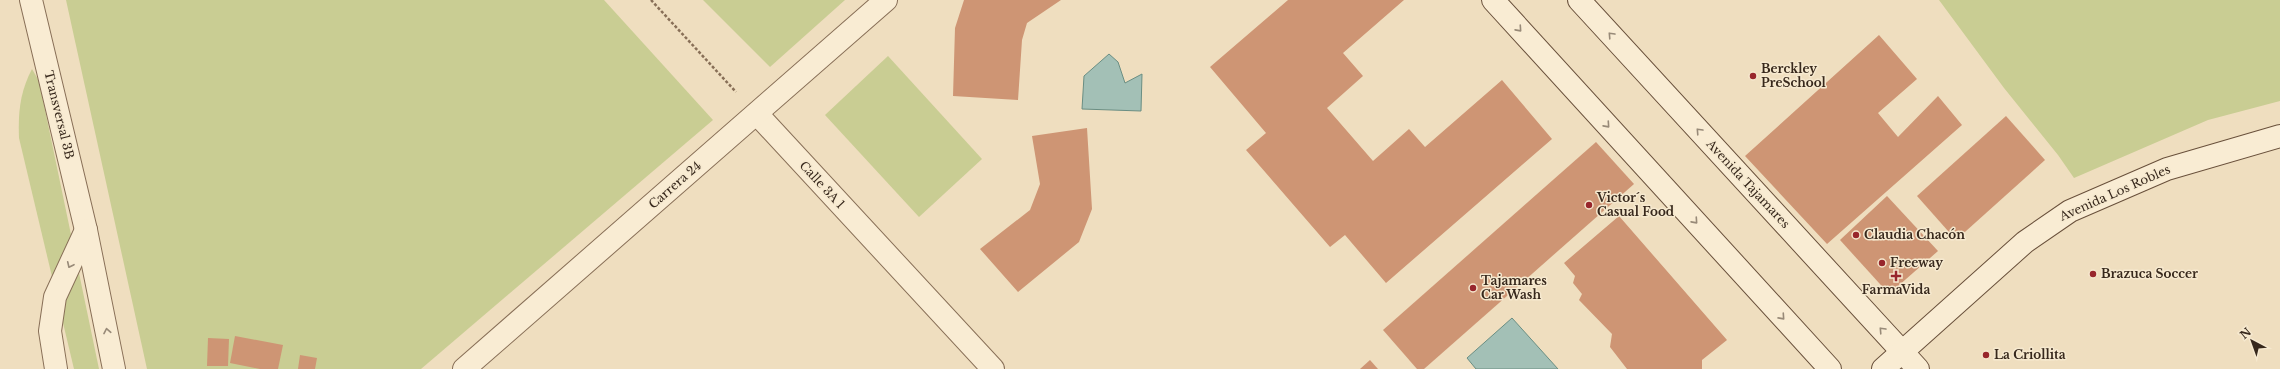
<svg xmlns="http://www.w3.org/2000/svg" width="2280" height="369" viewBox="0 0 2280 369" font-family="'Libre Baskerville',serif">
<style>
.green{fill:#c9cd93}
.water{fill:#a3c0b6;stroke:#6a8e83}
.building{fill:#ce9574}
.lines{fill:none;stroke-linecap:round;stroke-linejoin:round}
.street-casing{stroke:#886f57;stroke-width:24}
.secondary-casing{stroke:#69503b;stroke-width:24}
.path{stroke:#886f57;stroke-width:2.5;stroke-dasharray:3 2;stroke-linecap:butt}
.street{stroke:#f9ecd3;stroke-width:22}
.secondary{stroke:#f9ecd3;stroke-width:22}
.oneway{stroke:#988a78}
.poi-dot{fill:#98262c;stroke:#f6e9cf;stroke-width:1.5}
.labels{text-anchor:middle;stroke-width:3;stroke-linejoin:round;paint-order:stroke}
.poi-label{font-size:12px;font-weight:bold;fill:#37281c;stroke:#f6e9cf;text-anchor:start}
.street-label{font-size:12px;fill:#37281c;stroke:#f6e9cf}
</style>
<rect width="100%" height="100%" fill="#efdebf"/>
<g class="green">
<polygon points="66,0 604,0 713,120 421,369 147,369"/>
<polygon points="703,0 845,0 770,67"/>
<polygon points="1939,0 2280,0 2280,101 2208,120 2074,178 2058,155 2004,88"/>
<polygon points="888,56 982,159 919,217 825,115"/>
<path d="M 32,69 L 39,81 L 99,369 L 74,369 L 19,138 C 18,112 20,92 32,69 Z"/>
</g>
<g class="water">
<polygon points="1109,54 1118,62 1125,83 1142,74 1141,111 1082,109 1084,76"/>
<polygon points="1512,318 1558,369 1476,369 1467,358"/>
</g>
<g class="building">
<polygon points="964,0 1061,0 1027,23 1022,40 1018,100 953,96 955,28"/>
<polygon points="1288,0 1404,0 1343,53 1363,76 1327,108 1373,161 1409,129 1425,147 1502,80 1552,139 1386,283 1345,235 1330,247 1246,150 1266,133 1210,67"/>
<polygon points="1879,35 1917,79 1878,113 1898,137 1938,96 1962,125 1827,244 1745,156"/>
<polygon points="2006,116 2045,160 1956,240 1917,196"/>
<polygon points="1087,128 1092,209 1079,242 1018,292 980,249 1030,210 1040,184 1032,136"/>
<polygon points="1596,142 1634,184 1424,369 1417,369 1383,330"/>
<polygon points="1887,196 1938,251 1889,294 1840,240"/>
<polygon points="1619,216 1727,340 1702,360 1702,369 1627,369 1610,347 1612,334 1579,300 1582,294 1573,283 1575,276 1564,263"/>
<polygon points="235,336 283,345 278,369 260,369 230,363"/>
<polygon points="208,338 229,339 228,366 207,366"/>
<polygon points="300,355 317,358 315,369 298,369"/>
<polygon points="1370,360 1378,369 1360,369"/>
</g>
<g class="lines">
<g class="street-casing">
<g id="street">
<polyline points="31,0 86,230 114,369"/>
<polyline points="757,114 993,369"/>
<polyline points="56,369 50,331 55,297 86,230"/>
<polyline points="464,369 886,0"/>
</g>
</g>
<g class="secondary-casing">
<g id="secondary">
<polyline points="1493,0 1830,369"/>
<polyline points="1579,0 1918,369"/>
<polyline points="1883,369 2025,242 2070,211 2167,169 2280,136"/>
</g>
</g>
<polyline class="path" points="651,0 736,92"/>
<use href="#street" class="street"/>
<use href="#secondary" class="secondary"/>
</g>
<defs><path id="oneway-chevron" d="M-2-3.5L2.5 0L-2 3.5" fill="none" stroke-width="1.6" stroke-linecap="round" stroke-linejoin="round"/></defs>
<g class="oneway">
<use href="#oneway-chevron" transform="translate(1519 29) rotate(48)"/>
<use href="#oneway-chevron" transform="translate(1611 35) rotate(-133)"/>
<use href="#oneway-chevron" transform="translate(1607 125) rotate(48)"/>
<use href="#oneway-chevron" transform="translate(1699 131) rotate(-133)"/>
<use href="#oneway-chevron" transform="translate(1695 221) rotate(48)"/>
<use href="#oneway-chevron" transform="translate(70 265) rotate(115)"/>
<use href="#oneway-chevron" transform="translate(1782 317) rotate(48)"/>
<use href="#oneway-chevron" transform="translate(1882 330) rotate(-133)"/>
<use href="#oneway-chevron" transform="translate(107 331) rotate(-101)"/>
</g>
<g class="poi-dot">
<circle cx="1753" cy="76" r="4"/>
<circle cx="1589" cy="205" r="4"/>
<circle cx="1856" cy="235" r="4"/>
<circle cx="1882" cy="263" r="4"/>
<circle cx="2093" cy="274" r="4"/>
<path d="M1894 270h4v4h4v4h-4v4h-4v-4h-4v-4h4z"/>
<circle cx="1473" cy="288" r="4"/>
<circle cx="1986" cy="355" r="4"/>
</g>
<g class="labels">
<g class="poi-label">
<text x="1761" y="73">Berckley<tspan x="1761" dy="14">PreSchool</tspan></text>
<text x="1597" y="202">Victor´s<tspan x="1597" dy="14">Casual Food</tspan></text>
<text x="1864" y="239">Claudia Chacón</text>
<text x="1890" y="267">Freeway</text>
<text x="2101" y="278">Brazuca Soccer</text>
<text x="1481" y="285">Tajamares<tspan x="1481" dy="14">Car Wash</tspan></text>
<text x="1896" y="294" text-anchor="middle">FarmaVida</text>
<text x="1994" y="359">La Criollita</text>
</g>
<g class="street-label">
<text transform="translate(59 115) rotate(76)" y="4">Transversal 3B</text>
<text transform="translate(1748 184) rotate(47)" y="4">Avenida Tajamares</text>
<text transform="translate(675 185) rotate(-41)" y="4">Carrera 24</text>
<text transform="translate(822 185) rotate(47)" y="4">Calle 3A 1</text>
<text transform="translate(2115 193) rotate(-24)" y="4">Avenida Los Robles</text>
</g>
</g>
<g transform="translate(2252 341) rotate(319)" stroke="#f6e9cf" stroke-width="3" paint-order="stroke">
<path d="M0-3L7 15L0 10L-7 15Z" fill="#37281c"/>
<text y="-6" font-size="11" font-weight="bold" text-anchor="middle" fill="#37281c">N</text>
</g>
</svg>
